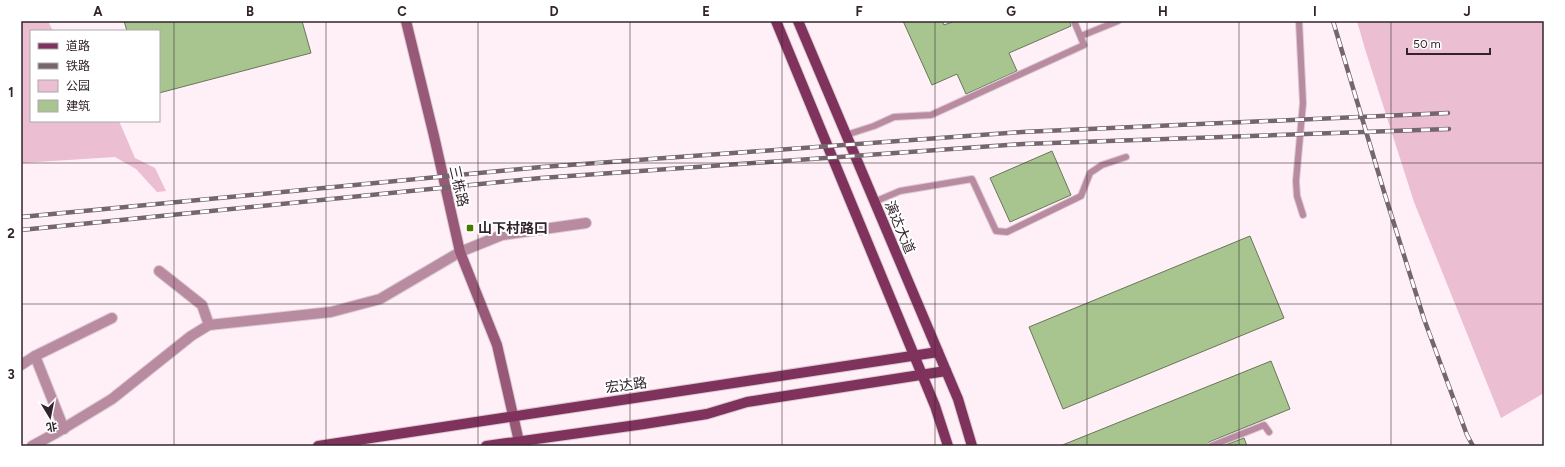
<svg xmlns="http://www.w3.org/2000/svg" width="1565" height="467" viewBox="0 0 1565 467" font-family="Figtree,'Noto Sans SC',sans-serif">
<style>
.green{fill:#ebbed2}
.building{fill:#a8c590;stroke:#677759}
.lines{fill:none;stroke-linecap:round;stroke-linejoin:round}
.lane-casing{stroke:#dacad1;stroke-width:8}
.street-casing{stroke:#dacad1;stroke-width:12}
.secondary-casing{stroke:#dacad1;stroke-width:12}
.primary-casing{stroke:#dacad1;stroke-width:12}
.lane{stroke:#b98ba0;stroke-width:6}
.street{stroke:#b98ba0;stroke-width:10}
.secondary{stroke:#985877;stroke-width:10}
.primary{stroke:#7f325b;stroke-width:10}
.rail-casing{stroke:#75666d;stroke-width:4.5}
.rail{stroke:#fff;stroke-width:3;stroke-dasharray:9;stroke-linecap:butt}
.grid{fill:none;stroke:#32242b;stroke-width:1;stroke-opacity:0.55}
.poi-dot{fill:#4b7a00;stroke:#fff;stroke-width:1.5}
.labels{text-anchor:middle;stroke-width:4;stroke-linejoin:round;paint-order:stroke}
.street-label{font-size:14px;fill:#32242b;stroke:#fff}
.poi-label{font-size:14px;font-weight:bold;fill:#32242b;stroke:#fff;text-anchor:start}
.neatline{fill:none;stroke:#32242b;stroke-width:1.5}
.grid-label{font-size:13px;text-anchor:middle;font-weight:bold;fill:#32242b}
</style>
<rect width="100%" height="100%" fill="#ffeff6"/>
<g class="green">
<polygon points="21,21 48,21 53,31 31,31 31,121 119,121 135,158 155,168 166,191 157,192 136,169 115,157 21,163"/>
<polygon points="1357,21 1544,21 1544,393 1501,418 1414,202 1365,49"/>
</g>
<g class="building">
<polygon points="124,21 302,21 311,53 159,93 159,31 127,31"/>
<polygon points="903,21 942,21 944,25 955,21 1070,21 1071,26 1009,53 1017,71 966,94 957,74 932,85"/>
<polygon points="1052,151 1071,195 1010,222 990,178"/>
<polygon points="1250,236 1284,318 1063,409 1029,327"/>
<polygon points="1271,361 1290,409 1209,442 1207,446 1060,446"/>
<polygon points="1244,438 1247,446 1223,446"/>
</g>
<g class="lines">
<g class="lane-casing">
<g id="lane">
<polyline points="1299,21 1303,103 1296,181 1297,196 1303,215"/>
<polyline points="1081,36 1118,21"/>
<polyline points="846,135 874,126 894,117 931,115 1084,45 1074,21"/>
<polyline points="874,202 900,191 972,179 996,231 1007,232 1081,196 1090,173 1102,165 1126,157"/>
<polyline points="1211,446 1264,425 1269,432"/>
</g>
</g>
<g class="street-casing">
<g id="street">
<polyline points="159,271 202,305 209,325"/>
<polyline points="21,365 35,356"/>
<polyline points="64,429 35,356 112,318"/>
<polyline points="32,446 56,433 112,399 191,336 209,325 331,312 380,299 460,252 502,235 586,223"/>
</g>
</g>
<g class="secondary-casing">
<polyline id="secondary" points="406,21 434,136 460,252 497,345 520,446"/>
</g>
<g class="primary-casing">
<g id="primary">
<polyline points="776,21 935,406 948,446"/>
<polyline points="798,21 958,399 972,446"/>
<polyline points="318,446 938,352"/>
<polyline points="486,446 644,424 707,414 747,402 946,371"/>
</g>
</g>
<use href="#lane" class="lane"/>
<use href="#street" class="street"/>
<use href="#secondary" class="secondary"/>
<use href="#primary" class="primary"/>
<g class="rail-casing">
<g id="rail">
<polyline points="1333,21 1385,195 1424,319 1467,435 1473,446"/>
<polyline points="21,217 542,167 1022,132 1448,113"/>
<polyline points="21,230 541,178 1023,144 1449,129"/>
</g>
</g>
<use href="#rail" class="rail"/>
</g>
<path class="grid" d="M 174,21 L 174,446M 326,21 L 326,446M 478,21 L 478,446M 630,21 L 630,446M 782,21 L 782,446M 935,21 L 935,446M 1087,21 L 1087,446M 1239,21 L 1239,446M 1391,21 L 1391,446M 21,163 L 1544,163M 21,304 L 1544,304"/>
<rect class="poi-dot" x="466" y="224" width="8" height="8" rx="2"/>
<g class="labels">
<g class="street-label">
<text transform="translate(459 186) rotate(77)" y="5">三栋路</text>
<text transform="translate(900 227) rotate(67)" y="5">演达大道</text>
<text transform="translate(626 385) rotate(-8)" y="5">宏达路</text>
</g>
<g class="poi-label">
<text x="478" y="233">山下村路口</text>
</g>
</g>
<rect width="1565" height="467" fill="none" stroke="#ffffff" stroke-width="44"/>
<rect x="30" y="30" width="130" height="92" fill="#ffffff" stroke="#ada7aa"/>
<rect x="38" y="43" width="20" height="6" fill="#7f325b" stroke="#ada7aa"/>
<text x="66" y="50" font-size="12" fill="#32242b">道路</text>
<rect x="38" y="63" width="20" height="6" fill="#75666d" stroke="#ada7aa"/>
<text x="66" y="70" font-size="12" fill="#32242b">铁路</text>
<rect x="38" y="80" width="20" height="12" fill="#ebbed2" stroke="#ada7aa"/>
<text x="66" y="90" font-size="12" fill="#32242b">公园</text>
<rect x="38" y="100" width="20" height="12" fill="#a8c590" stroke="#ada7aa"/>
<text x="66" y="110" font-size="12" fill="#32242b">建筑</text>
<g transform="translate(50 417) rotate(170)" stroke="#ffffff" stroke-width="3" paint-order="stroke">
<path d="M0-3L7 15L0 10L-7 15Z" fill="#32242b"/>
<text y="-6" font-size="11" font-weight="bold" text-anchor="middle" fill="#32242b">北</text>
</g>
<path d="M1407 48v6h83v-6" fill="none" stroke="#32242b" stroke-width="2"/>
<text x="1413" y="48" font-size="12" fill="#32242b" stroke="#ffffff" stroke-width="3" paint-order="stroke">50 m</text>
<rect x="22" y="22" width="1521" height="423" class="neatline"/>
<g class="grid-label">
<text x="98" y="16">A</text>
<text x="250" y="16">B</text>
<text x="402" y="16">C</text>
<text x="554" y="16">D</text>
<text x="706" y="16">E</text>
<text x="859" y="16">F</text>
<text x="1011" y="16">G</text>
<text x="1163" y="16">H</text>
<text x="1315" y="16">I</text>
<text x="1467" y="16">J</text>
<text x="11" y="97">1</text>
<text x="11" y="238">2</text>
<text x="11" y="379">3</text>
</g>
</svg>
